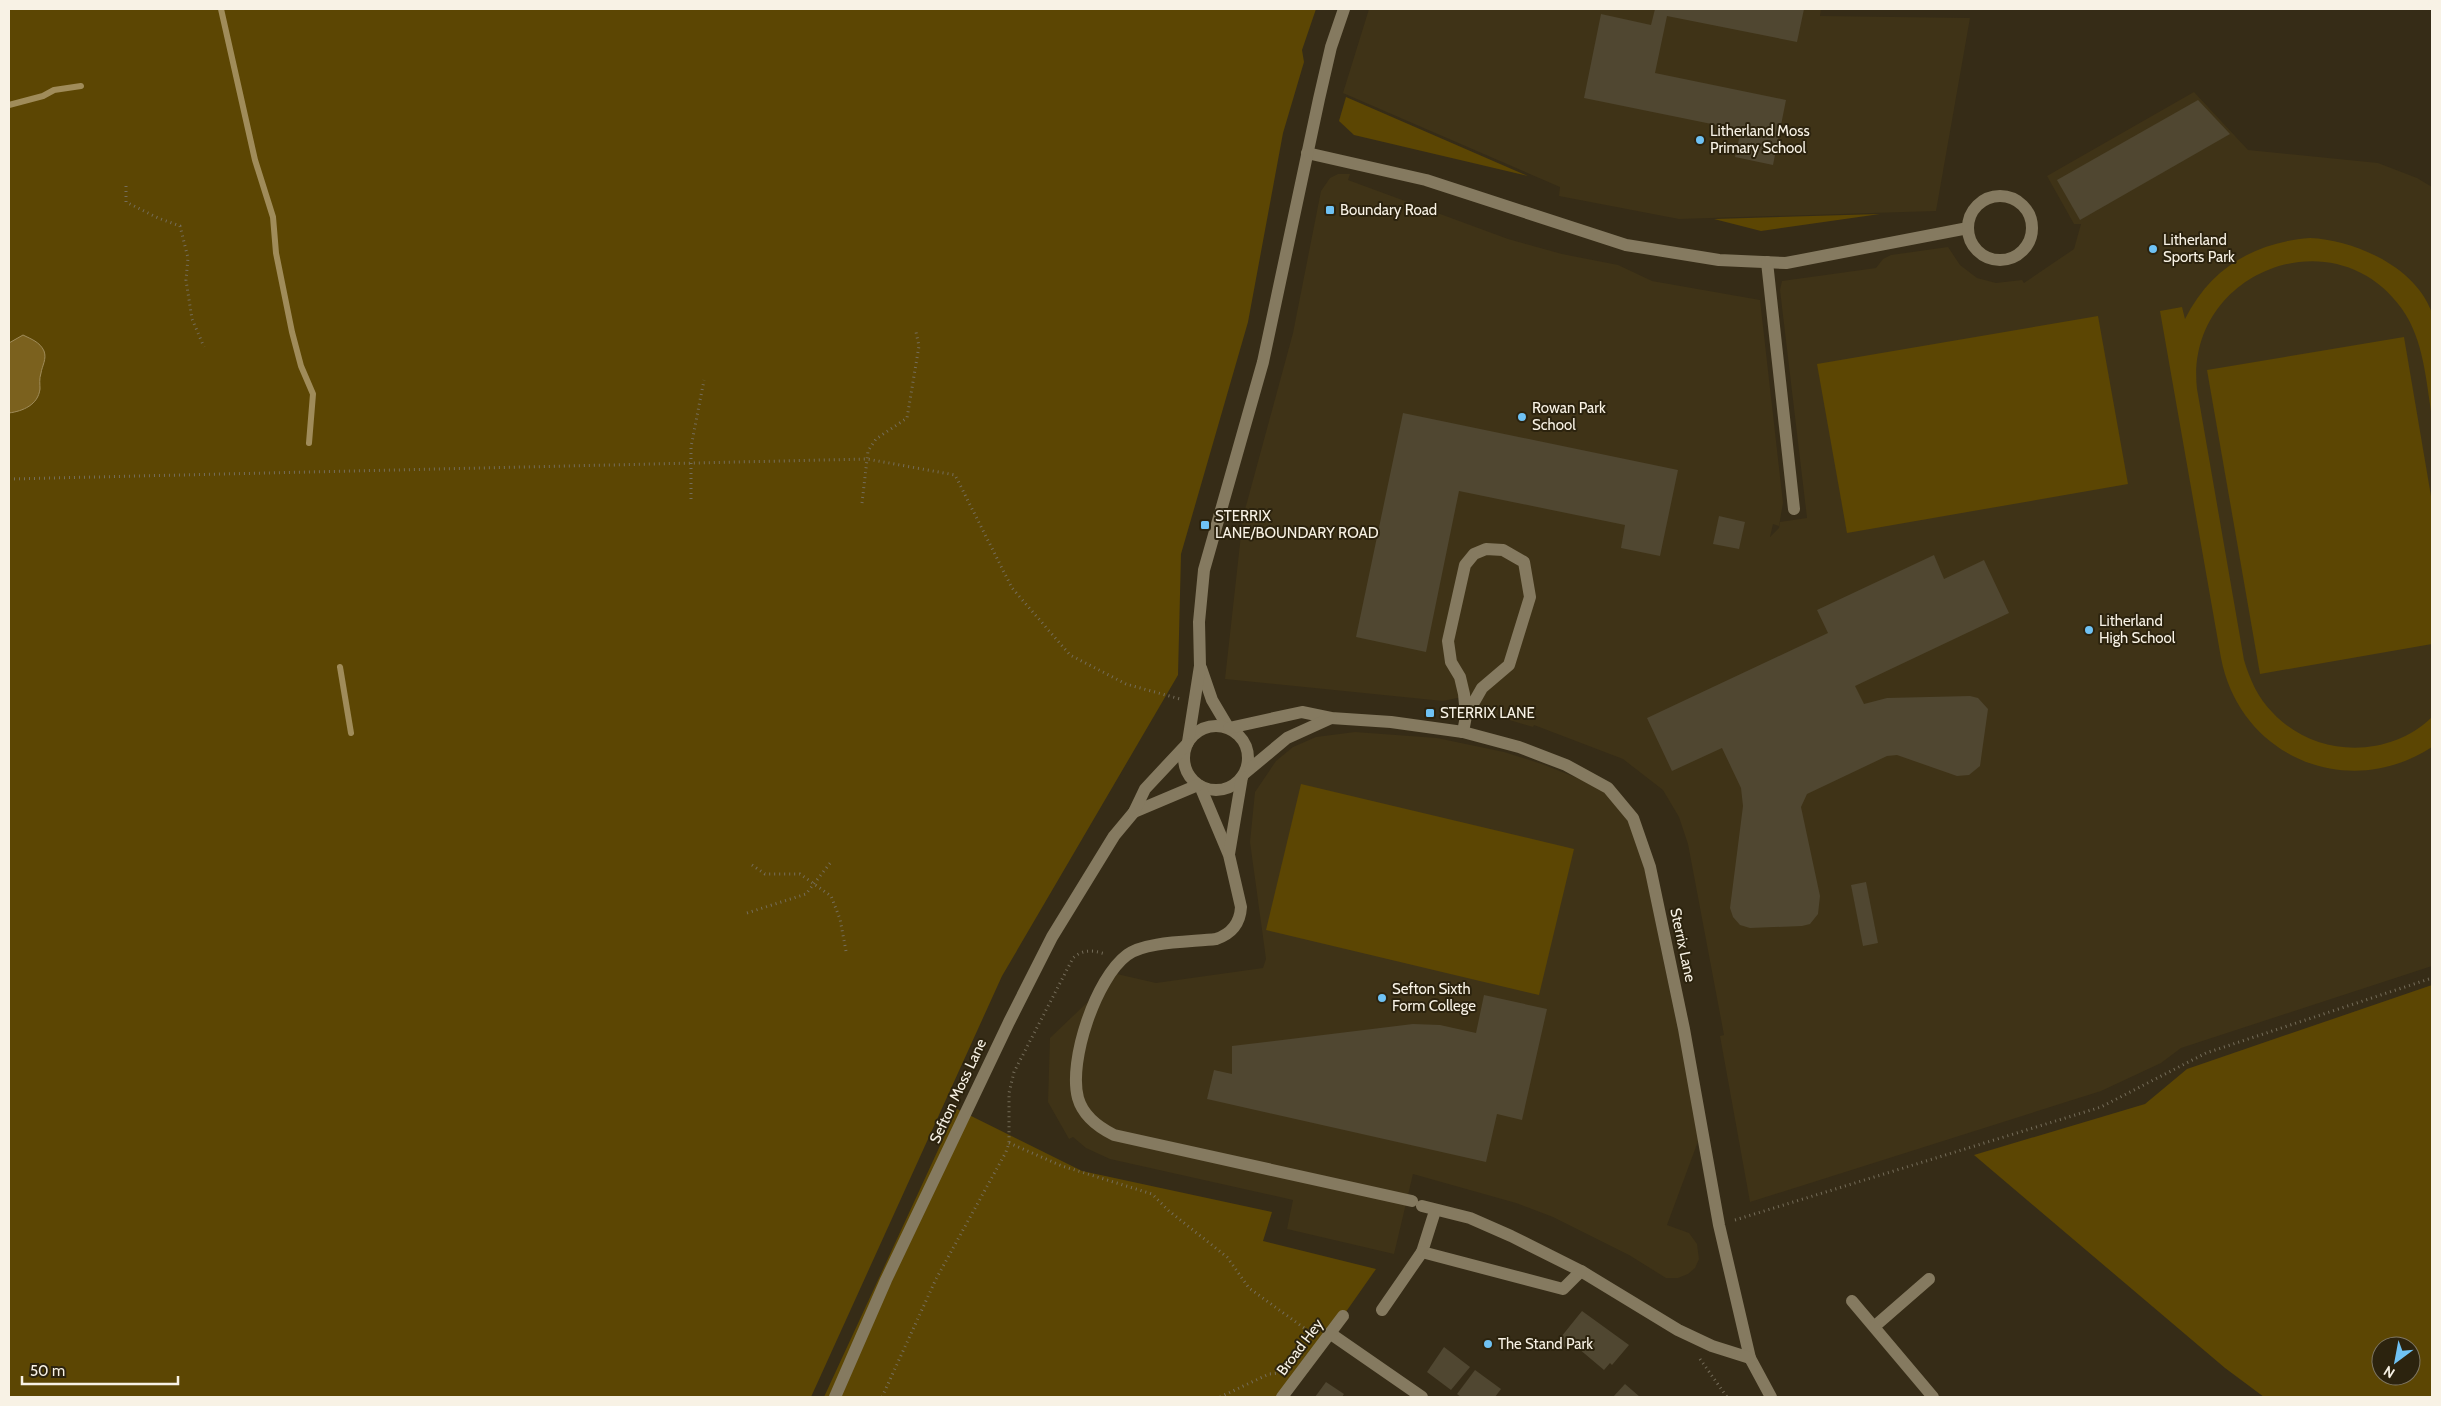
<svg xmlns="http://www.w3.org/2000/svg" width="2441" height="1406" viewBox="0 0 2441 1406" font-family="Cabin,sans-serif">
<style>
.built{fill:#3f3317}
.green{fill:#5c4603;fill-rule:evenodd}
.water{fill:#7b611e;stroke:#a08c5a}
.lines{fill:none;stroke-linecap:round;stroke-linejoin:round}
.stream{stroke:#a08c5a;stroke-width:6}
.building{fill:#504731}
.path{stroke:#756d5a;stroke-width:3;stroke-dasharray:1 4;stroke-linecap:butt}
.minor{stroke:#857a60;stroke-width:12}
.poi-dot{fill:#6fc2f4;stroke:#2c230e;stroke-width:2}
.labels{text-anchor:middle;stroke-width:4;stroke-linejoin:round;paint-order:stroke}
.poi-label{font-size:15px;fill:#f8f2e5;stroke:#2c230e;text-anchor:start}
.street-label{font-size:15px;fill:#f8f2e5;stroke:#2c230e}
</style>
<rect width="100%" height="100%" fill="#362c17"/>
<g class="built">
<polygon points="1369,9 1821,9 1820,16 1970,18 1936,211 1679,219 1559,196 1560,187 1343,93"/>
<polygon points="2194,92 2248,150 2378,163 2417,178 2432,187 2432,966 2181,1048 2161,1063 2101,1091 1750,1202 1720,1036 1724,1035 1688,844 1679,817 1663,790 1623,759 1534,725 1533,727 1493,715 1462,697 1443,701 1225,679 1243,517 1293,333 1321,191 1330,178 1338,174 1350,174 1348,180 1508,239 1562,254 1618,265 1652,281 1760,300 1783,503 1779,526 1773,524 1770,537 1779,528 1780,522 1807,518 1780,290 1782,281 1876,268 1883,259 1891,255 1948,247 1960,265 1977,278 1996,283 2022,280 2024,283 2074,249 2081,224 2074,224 2047,176"/>
<polygon points="1355,732 1437,738 1504,752 1542,764 1600,787 1634,818 1700,1136 1667,1225 1689,1233 1697,1244 1699,1259 1695,1268 1688,1274 1678,1278 1666,1278 1629,1255 1553,1217 1516,1203 1413,1174 1394,1254 1287,1229 1293,1200 1110,1159 1086,1148 1073,1137 1069,1139 1048,1102 1050,1038 1117,974 1156,983 1263,968 1266,959 1250,842 1255,792 1276,761 1293,747 1316,737"/>
</g>
<g class="green">
<polygon points="9,9 1316,9 1302,50 1304,62 1283,133 1248,322 1181,554 1178,675 1002,976 811,1397 9,1397"/>
<polygon points="1346,97 1528,176 1354,135 1339,121"/>
<polygon points="1880,214 1761,231 1714,219"/>
<path d="M 2310,238 C 2355,240 2416,267 2432,313 C 2434,321 2432,332 2432,340 C 2432,366 2432,392 2432,417 C 2426,381 2424,340 2402,309 C 2334,213 2184,273 2197,389 L 2244,660 C 2250,680 2258,698 2273,713 C 2315,758 2389,759 2432,717 L 2432,747 C 2348,802 2240,757 2221,658 L 2160,311 L 2182,307 L 2185,319 C 2210,269 2254,242 2310,238 Z"/>
<polygon points="2098,316 2128,484 1847,533 1817,364"/>
<polygon points="2404,337 2432,502 2432,644 2260,674 2207,370"/>
<polygon points="1301,784 1574,849 1539,995 1266,930"/>
<path d="M 2432,985 L 2432,1397 L 2264,1397 L 2225,1368 L 1974,1155 L 2145,1104 L 2187,1069 ZM 2381,1346 L 2411,1346 L 2411,1376 L 2381,1376 Z"/>
<polygon points="957,1109 1082,1171 1272,1212 1263,1241 1376,1269 1343,1316 1282,1397 824,1397"/>
</g>
<path class="water" d="M 23,335 C 31,339 40,342 44,351 C 47,359 42,366 41,373 C 39,379 40,384 40,389 C 38,405 23,411 9,413 L 9,343 Z"/>
<g class="lines">
<g class="stream">
<polyline points="221,9 255,160 273,217 276,253 292,332 301,366 313,394 309,443"/>
<polyline points="9,105 43,96 54,90 81,86"/>
<polyline points="340,667 351,733"/>
</g>
</g>
<g class="building">
<polygon points="1655,9 1804,9 1797,42 1667,16 1655,73 1786,100 1773,165 1735,157 1741,130 1584,98 1601,14 1651,25"/>
<polygon points="2198,100 2230,134 2080,220 2057,180"/>
<polygon points="1403,413 1678,470 1660,556 1621,548 1625,525 1459,491 1426,652 1356,637"/>
<polygon points="1719,516 1745,522 1739,549 1713,544"/>
<polygon points="1934,555 1944,579 1984,560 2009,613 1855,686 1864,704 1887,698 1970,696 1978,698 1988,709 1980,766 1969,775 1957,776 1897,755 1887,756 1807,794 1801,807 1820,896 1818,914 1810,924 1802,926 1750,928 1740,925 1733,917 1730,908 1743,806 1741,788 1722,748 1672,771 1647,718 1828,633 1817,610"/>
<polygon points="1866,882 1878,943 1863,946 1851,885"/>
<polygon points="1484,995 1547,1009 1522,1120 1497,1114 1486,1162 1207,1099 1214,1070 1232,1074 1232,1046 1413,1024 1440,1025 1476,1033"/>
<polygon points="1582,1311 1629,1345 1612,1365 1610,1363 1604,1370 1572,1343 1567,1349 1557,1342"/>
<polygon points="1444,1347 1470,1367 1451,1390 1427,1372"/>
<polygon points="1475,1370 1501,1389 1495,1397 1461,1397 1457,1394"/>
<polygon points="1326,1382 1344,1394 1342,1397 1315,1397"/>
<polygon points="1625,1384 1640,1397 1613,1397"/>
</g>
<g class="lines">
<g class="path">
<polyline points="126,186 126,202 158,218 180,226 188,258 186,280 192,319 204,347"/>
<polyline points="9,479 867,459 955,475 1012,588 1070,655 1126,684 1180,699"/>
<polyline points="691,499 691,447 704,380"/>
<polyline points="862,503 868,451 876,439 907,418 919,346 916,332"/>
<polyline points="752,865 765,874 800,874 831,896 840,919 846,951"/>
<polyline points="747,913 806,894 831,862"/>
<polyline points="1009,1143 1062,1166 1152,1194 1169,1211 1227,1257 1249,1288 1311,1333"/>
<polyline points="1735,1220 2101,1107 2206,1053 2432,978"/>
<polyline points="1700,1359 1727,1397"/>
<path d="M 882,1397 L 936,1279 L 1006,1152 L 1009,1143 L 1009,1093 L 1014,1072 L 1073,958 C 1083,949 1093,950 1105,954"/>
<polyline points="1220,1397 1269,1374 1280,1373"/>
</g>
<g class="minor">
<polyline points="1307,153 1426,180 1626,245 1719,260 1786,263 1968,228"/>
<circle cx="2000" cy="228" r="32"/>
<polyline points="1767,262 1794,509"/>
<polyline points="1201,668 1212,700 1228,727"/>
<circle cx="1216" cy="758" r="32"/>
<polyline points="1229,728 1302,712 1331,718 1391,722 1463,732 1519,747 1566,765 1608,788 1633,818 1650,867 1684,1029 1719,1225 1750,1358 1771,1397"/>
<polyline points="1463,732 1466,716 1482,688 1509,665 1530,597 1524,562 1503,550 1486,549 1474,554 1465,565 1448,641 1451,662 1460,677 1464,694 1466,716"/>
<polyline points="1188,742 1200,666 1199,622 1204,570 1263,362 1319,99 1331,47 1344,9"/>
<polyline points="1245,773 1287,738 1331,718"/>
<path d="M 1200,786 L 1229,855 L 1241,907 C 1240,924 1231,934 1216,939 C 1192,942 1145,941 1127,955 C 1096,978 1068,1061 1078,1098 C 1083,1116 1098,1127 1114,1135 L 1412,1201"/>
<polyline points="1134,812 1198,785"/>
<polyline points="1229,854 1242,777"/>
<polyline points="1422,1206 1470,1218 1511,1236 1581,1271 1678,1330 1712,1346 1750,1358"/>
<polyline points="1435,1211 1422,1252 1563,1289 1581,1271"/>
<polyline points="1852,1301 1933,1397"/>
<polyline points="1382,1310 1422,1252"/>
<polyline points="1875,1326 1929,1279"/>
<polyline points="1331,1334 1422,1397"/>
<polyline points="835,1397 886,1280 1009,1022 1052,937 1114,836 1134,812 1145,789 1187,744"/>
<polyline points="1282,1397 1343,1316"/>
</g>
</g>
<g class="poi-dot">
<circle cx="1700" cy="140" r="5"/>
<rect x="1325" y="205" width="10" height="10" rx="2.5"/>
<circle cx="2153" cy="249" r="5"/>
<circle cx="1522" cy="417" r="5"/>
<rect x="1200" y="520" width="10" height="10" rx="2.5"/>
<circle cx="2089" cy="630" r="5"/>
<rect x="1425" y="708" width="10" height="10" rx="2.5"/>
<circle cx="1382" cy="998" r="5"/>
<circle cx="1488" cy="1344" r="5"/>
</g>
<g class="labels">
<g class="poi-label">
<text x="1710" y="136">Litherland Moss<tspan x="1710" dy="17">Primary School</tspan></text>
<text x="1340" y="215">Boundary Road</text>
<text x="2163" y="245">Litherland<tspan x="2163" dy="17">Sports Park</tspan></text>
<text x="1532" y="413">Rowan Park<tspan x="1532" dy="17">School</tspan></text>
<text x="1215" y="521">STERRIX<tspan x="1215" dy="17">LANE/BOUNDARY ROAD</tspan></text>
<text x="2099" y="626">Litherland<tspan x="2099" dy="17">High School</tspan></text>
<text x="1440" y="718">STERRIX LANE</text>
<text x="1392" y="994">Sefton Sixth<tspan x="1392" dy="17">Form College</tspan></text>
<text x="1498" y="1349">The Stand Park</text>
</g>
<g class="street-label">
<text transform="translate(1683 945) rotate(78)" y="5">Sterrix Lane</text>
<text transform="translate(958 1091) rotate(-65)" y="5">Sefton Moss Lane</text>
<text transform="translate(1300 1347) rotate(-53)" y="5">Broad Hey</text>
</g>
</g>
<rect width="2441" height="1406" fill="none" stroke="#f8f2e5" stroke-width="20"/>
<g transform="translate(2396 1361) rotate(212)"><circle r="24" fill="#2c230e" stroke="#7e7664"/>
<path d="M0-4L9 19L0 12L-9 19Z" fill="#6fc2f4"/>
<text y="-8" font-size="14" font-weight="bold" text-anchor="middle" fill="#f8f2e5">N</text>
</g>
<path d="M22 1376v8h156v-8" fill="none" stroke="#f8f2e5" stroke-width="2.5"/>
<text x="30" y="1376" font-size="15" fill="#f8f2e5" stroke="#2c230e" stroke-width="4" paint-order="stroke">50 m</text>
</svg>
